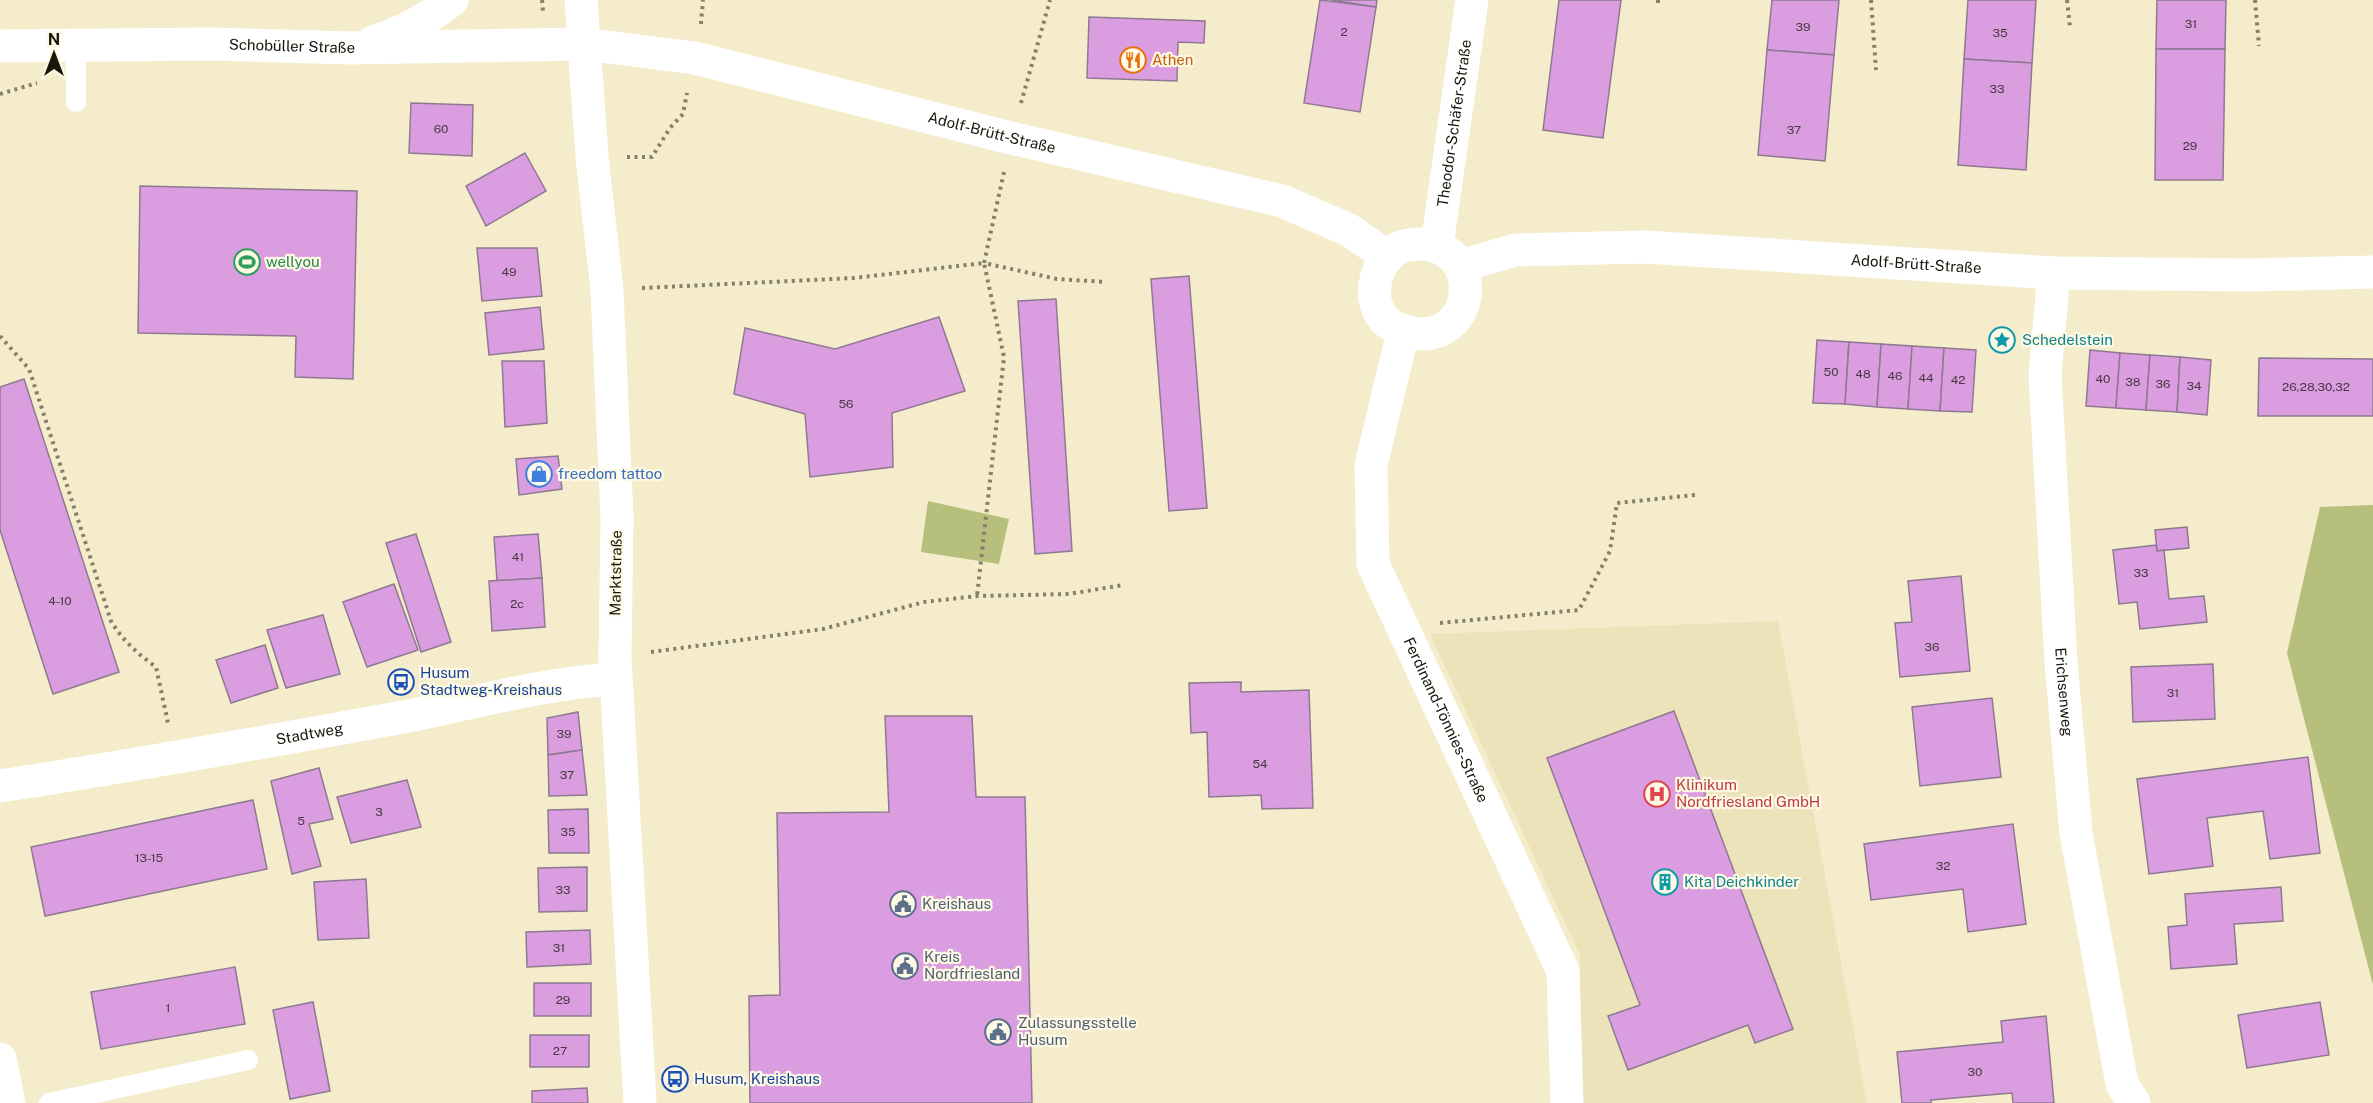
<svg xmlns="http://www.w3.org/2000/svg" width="2373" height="1103" viewBox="0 0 2373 1103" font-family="'Public Sans',sans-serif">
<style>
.built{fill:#ede3ba}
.green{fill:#b6bf7b}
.building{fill:#da9de0;stroke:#8f7991;stroke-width:1.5}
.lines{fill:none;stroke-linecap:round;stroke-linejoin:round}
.path{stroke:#86806a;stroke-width:4;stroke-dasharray:3 4.5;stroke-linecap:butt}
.service{stroke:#fff;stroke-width:20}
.minor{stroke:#fff;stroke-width:33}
.secondary{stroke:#fff;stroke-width:33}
.labels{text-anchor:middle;stroke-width:4.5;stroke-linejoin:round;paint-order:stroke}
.number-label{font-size:12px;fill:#493840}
.street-label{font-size:15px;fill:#19160a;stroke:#fef9e5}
.food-label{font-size:15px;fill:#c56008;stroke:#fef9e5;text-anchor:start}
.leisure-label{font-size:15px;fill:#27864d;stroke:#fef9e5;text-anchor:start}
.culture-label{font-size:15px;fill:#0d838f;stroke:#fef9e5;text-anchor:start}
.shop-label{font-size:15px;fill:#366cbe;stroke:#fef9e5;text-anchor:start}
.transit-label{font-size:15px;fill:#164399;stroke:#fef9e5;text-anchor:start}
.health-label{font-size:15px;fill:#be3a42;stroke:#fef9e5;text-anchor:start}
.service-label{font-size:15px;fill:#4e5e75;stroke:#fef9e5;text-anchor:start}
</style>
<rect width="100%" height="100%" fill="#f4eccb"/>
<polygon class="built" points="1778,621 1867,1103 1579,1103 1580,955 1430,634"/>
<g class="green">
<polygon points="928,501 1009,519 999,564 921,552"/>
<polygon points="2373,505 2373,985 2287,653 2320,507"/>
</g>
<g class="building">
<polygon points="1320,0 1376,7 1360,112 1304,103"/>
<polygon points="1331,0 1377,0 1376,7"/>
<polygon points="1559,0 1621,0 1603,138 1543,130"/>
<polygon points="1772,0 1839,0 1834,55 1767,50"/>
<polygon points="1968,0 2036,0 2032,63 1964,59"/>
<polygon points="2157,0 2226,0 2225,49 2156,49"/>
<polygon points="1089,17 1205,21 1204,43 1178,42 1177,81 1087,78"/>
<polygon points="2156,49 2225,49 2223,180 2155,180"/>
<polygon points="1767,50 1834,55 1825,161 1758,155"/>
<polygon points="1964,59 2032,63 2026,170 1958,165"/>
<polygon points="411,103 473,105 472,156 409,153"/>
<polygon points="525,153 546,191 486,226 466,186"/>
<polygon points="140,186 357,191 353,379 295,377 296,336 138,333"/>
<polygon points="477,248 537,248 542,296 482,301"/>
<polygon points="1189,276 1207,508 1169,511 1151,279"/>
<polygon points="1056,299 1072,551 1035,554 1018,301"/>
<polygon points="540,307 544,349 489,355 485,313"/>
<polygon points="939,317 965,391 892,413 893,467 810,477 805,414 734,394 745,328 835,349"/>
<polygon points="1817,340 1849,342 1845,404 1813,403"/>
<polygon points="1849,342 1881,344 1877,407 1845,404"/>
<polygon points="1881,344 1912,346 1908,409 1877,407"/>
<polygon points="1912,346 1944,348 1940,411 1908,409"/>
<polygon points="1944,348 1976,350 1972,412 1940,411"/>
<polygon points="2090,350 2120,353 2116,408 2086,406"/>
<polygon points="2120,353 2150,355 2146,410 2116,408"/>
<polygon points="2150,355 2180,357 2177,412 2146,410"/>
<polygon points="2180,357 2211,360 2207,415 2177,412"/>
<polygon points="2259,358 2373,359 2373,416 2258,416"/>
<polygon points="502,361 544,361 547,423 505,427"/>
<polygon points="24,379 119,672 53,694 0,530 0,387"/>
<polygon points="558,456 562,489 519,495 516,459"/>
<polygon points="2187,527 2189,548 2157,551 2155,530"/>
<polygon points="416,534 451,642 421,652 386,543"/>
<polygon points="538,534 542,578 497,581 494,537"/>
<polygon points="2156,545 2157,551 2164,550 2169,599 2204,596 2207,622 2140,629 2137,602 2119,604 2113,550"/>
<polygon points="1961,576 1970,671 1900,677 1895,623 1912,622 1908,581"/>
<polygon points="542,578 545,627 492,631 489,581"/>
<polygon points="394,584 418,650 367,667 343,602"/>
<polygon points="323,615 340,674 286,688 267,630"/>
<polygon points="265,645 278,688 231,703 216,660"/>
<polygon points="2213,664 2215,719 2133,722 2131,667"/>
<polygon points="1241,682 1241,692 1309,690 1313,808 1262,809 1261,795 1209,797 1207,732 1191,733 1189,683"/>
<polygon points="1992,698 2001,777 1920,786 1912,707"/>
<polygon points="1674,711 1793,1029 1755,1043 1748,1025 1628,1070 1608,1016 1640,1005 1547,758"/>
<polygon points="578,712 582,750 548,755 547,718"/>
<polygon points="885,716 972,716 976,797 1025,797 1032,1103 750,1103 749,996 780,995 777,813 889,812"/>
<polygon points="582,750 587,795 549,796 548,755"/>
<polygon points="2308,757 2320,853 2270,859 2263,811 2207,818 2213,866 2149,874 2137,779"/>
<polygon points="319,768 333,819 309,824 321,866 292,874 271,781"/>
<polygon points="407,780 421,827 351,843 337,797"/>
<polygon points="253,800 267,869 45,916 31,847"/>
<polygon points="588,809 589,853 549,853 548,810"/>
<polygon points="2013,824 2026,924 1968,932 1963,889 1871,900 1864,844"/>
<polygon points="587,867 587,911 539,912 538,868"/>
<polygon points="366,879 369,938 318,940 314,882"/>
<polygon points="2281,887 2283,921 2234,924 2237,964 2171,969 2168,927 2187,925 2185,894"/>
<polygon points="590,930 591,964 527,967 526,932"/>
<polygon points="235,967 245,1024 101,1049 91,992"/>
<rect x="534" y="983" width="57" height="33"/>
<polygon points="313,1002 330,1091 290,1099 273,1010"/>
<polygon points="2320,1002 2329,1055 2247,1068 2238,1015"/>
<polygon points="2046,1016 2054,1103 2013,1103 2012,1093 1931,1100 1931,1103 1902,1103 1897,1052 2003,1042 2001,1021"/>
<rect x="530" y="1035" width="59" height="32"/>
<polygon points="587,1088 588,1103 532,1103 532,1091"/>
</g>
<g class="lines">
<g class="path">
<polyline points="542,0 543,11"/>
<polyline points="1658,0 1658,4"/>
<polyline points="1871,0 1876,70"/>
<polyline points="2067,0 2070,27"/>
<polyline points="2255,0 2259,46"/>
<polyline points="701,24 703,0"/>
<polyline points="0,94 37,83"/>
<polyline points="1021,103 1050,0"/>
<polyline points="627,157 652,157 670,128 683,114 687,93"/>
<polyline points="1004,172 984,263 1057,279 1106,282"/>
<polyline points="642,288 854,278 984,263 1004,357 977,596"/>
<path d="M 0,336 L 29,369 L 111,621 C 122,640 138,654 156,667 L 168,723"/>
<polyline points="1440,623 1579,610 1610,551 1617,503 1695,495"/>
<polyline points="651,652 823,629 924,602 977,596 1069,594 1123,585"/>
</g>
<g class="service">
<polyline points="74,46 76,72 76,102"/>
<polyline points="49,1103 248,1060"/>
</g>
<g class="minor">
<polyline points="584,44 592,157 607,290 617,518 615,657 640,1103"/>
<path id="s1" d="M 1437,245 L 1472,0"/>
<path id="s2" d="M 2054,273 L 2045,375 L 2061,662 L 2076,833 L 2122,1084 L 2134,1103"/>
<path id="s3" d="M 1403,332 L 1371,465 L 1373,564 L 1563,971 L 1567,1103"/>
<path id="s4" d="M 0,786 C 133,766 265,742 398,718 C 470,704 542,683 616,679"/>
<polyline points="0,1059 9,1103"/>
</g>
<g class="secondary">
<polyline points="581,0 584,44"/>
<path d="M 373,42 C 402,33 428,19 452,0"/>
<path id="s5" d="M 0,46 L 212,44 L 351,48 L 584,44 L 695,58 L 1011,138 L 1282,201 L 1349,230 L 1388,257"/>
<path d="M 1423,244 C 1483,249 1477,335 1420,334 C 1407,333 1391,328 1383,318 C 1366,296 1376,258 1401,247 C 1407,244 1416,244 1423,244 Z"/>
<path id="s6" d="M 1461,266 L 1515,250 L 1645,247 L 2054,273 L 2250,275 L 2373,272"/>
</g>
</g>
<defs>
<g id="restaurant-ring" transform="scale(1.35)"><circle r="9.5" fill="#fef9e5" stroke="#e8710a" stroke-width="1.5"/><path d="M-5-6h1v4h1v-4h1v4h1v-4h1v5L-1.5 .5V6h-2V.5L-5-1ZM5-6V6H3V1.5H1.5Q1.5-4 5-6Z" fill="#e8710a"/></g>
<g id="stadium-ring" transform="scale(1.35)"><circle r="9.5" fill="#fef9e5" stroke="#2e9e5b" stroke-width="1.5"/><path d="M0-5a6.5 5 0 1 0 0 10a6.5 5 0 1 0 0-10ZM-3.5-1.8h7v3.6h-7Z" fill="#2e9e5b"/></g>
<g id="sight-ring" transform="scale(1.35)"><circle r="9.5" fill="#fef9e5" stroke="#0f9aa8" stroke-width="1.5"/><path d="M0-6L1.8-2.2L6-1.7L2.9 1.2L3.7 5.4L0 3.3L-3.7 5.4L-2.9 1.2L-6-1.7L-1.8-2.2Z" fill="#0f9aa8"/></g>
<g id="shop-ring" transform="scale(1.35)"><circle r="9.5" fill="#fef9e5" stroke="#3f7fe0" stroke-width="1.5"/><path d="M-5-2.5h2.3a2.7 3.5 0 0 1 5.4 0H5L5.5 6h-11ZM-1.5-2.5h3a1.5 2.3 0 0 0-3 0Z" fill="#3f7fe0"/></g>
<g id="bus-ring" transform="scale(1.35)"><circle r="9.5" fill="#fef9e5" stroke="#1a4fb4" stroke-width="1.5"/><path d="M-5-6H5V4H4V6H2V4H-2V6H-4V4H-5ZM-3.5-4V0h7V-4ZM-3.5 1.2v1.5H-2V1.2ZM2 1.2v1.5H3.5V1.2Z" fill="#1a4fb4"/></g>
<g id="hospital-ring" transform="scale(1.35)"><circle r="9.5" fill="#fef9e5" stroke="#e0444e" stroke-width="1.5"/><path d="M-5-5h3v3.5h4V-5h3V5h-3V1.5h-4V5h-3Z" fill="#e0444e"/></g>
<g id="building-ring" transform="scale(1.35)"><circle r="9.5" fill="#fef9e5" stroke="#0f9aa8" stroke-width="1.5"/><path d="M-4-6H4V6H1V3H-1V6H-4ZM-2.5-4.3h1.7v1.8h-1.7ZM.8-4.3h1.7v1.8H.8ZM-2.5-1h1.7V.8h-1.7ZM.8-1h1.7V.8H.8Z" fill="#0f9aa8"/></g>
<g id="civic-ring" transform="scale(1.35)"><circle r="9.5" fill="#fef9e5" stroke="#5c6f8a" stroke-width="1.5"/><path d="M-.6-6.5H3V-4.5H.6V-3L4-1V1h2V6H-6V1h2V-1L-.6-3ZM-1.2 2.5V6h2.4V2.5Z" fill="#5c6f8a"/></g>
</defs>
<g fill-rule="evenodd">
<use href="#restaurant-ring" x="1133" y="60"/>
<use href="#stadium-ring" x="247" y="262"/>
<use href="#sight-ring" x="2002" y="340"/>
<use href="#shop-ring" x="539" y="474"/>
<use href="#bus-ring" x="401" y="682"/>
<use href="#hospital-ring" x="1657" y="794"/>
<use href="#building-ring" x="1665" y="882"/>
<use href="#civic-ring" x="903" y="904"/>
<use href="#civic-ring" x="905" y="966"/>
<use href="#civic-ring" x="998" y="1032"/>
<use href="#bus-ring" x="675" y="1079"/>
</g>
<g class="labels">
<g class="number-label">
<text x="2191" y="28">31</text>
<text x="1803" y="31">39</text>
<text x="1344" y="36">2</text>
<text x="2000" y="37">35</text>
<text x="1997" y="93">33</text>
<text x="441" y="133">60</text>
<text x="1794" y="134">37</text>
<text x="2190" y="150">29</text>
<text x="509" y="276">49</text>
<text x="1831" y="376">50</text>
<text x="1863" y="378">48</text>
<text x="1895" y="380">46</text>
<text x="1926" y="382">44</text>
<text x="2103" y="383">40</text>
<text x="1958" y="384">42</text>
<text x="2133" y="386">38</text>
<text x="2163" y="388">36</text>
<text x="2194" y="390">34</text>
<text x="2316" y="391">26,28,30,32</text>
<text x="846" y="408">56</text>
<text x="518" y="561">41</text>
<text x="2141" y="577">33</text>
<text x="60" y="605">4-10</text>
<text x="517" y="608">2c</text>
<text x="1932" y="651">36</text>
<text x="2173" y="697">31</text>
<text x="564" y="738">39</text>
<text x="1260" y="768">54</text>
<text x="567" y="779">37</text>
<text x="379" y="816">3</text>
<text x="301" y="825">5</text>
<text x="568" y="836">35</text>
<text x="149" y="862">13-15</text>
<text x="1943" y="870">32</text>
<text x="563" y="894">33</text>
<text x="559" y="952">31</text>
<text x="563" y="1004">29</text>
<text x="168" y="1012">1</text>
<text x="560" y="1055">27</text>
<text x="1975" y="1076">30</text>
</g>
<g class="street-label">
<text dy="5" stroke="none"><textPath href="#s5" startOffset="292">Schobüller Straße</textPath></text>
<text dy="5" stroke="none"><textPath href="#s1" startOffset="123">Theodor-Schäfer-Straße</textPath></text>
<text dy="5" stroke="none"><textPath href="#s5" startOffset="1002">Adolf-Brütt-Straße</textPath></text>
<text dy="5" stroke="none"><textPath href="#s6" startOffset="458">Adolf-Brütt-Straße</textPath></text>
<text transform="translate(616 573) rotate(-89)" y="5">Marktstraße</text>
<text dy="5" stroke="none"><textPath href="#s2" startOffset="420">Erichsenweg</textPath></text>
<text dy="5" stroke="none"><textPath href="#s3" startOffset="408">Ferdinand-Tönnies-Straße</textPath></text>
<text dy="5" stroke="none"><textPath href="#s4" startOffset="314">Stadtweg</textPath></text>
</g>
<g class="food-label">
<text x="1152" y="65">Athen</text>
</g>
<g class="leisure-label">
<text x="266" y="267">wellyou</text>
</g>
<g class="culture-label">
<text x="2022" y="345">Schedelstein</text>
<text x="1684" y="887">Kita Deichkinder</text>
</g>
<g class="shop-label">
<text x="558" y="479">freedom tattoo</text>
</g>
<g class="transit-label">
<text x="420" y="678">Husum<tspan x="420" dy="17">Stadtweg-Kreishaus</tspan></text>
<text x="694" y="1084">Husum, Kreishaus</text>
</g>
<g class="health-label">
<text x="1676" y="790">Klinikum<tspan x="1676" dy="17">Nordfriesland GmbH</tspan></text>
</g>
<g class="service-label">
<text x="922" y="909">Kreishaus</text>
<text x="924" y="962">Kreis<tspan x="924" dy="17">Nordfriesland</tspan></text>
<text x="1018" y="1028">Zulassungsstelle<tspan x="1018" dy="17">Husum</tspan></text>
</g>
</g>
<g transform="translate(54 54)" stroke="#fef9e5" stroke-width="4.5" paint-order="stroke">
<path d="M0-4.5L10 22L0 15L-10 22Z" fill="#19160a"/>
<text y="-9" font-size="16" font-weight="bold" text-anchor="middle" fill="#19160a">N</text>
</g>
</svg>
